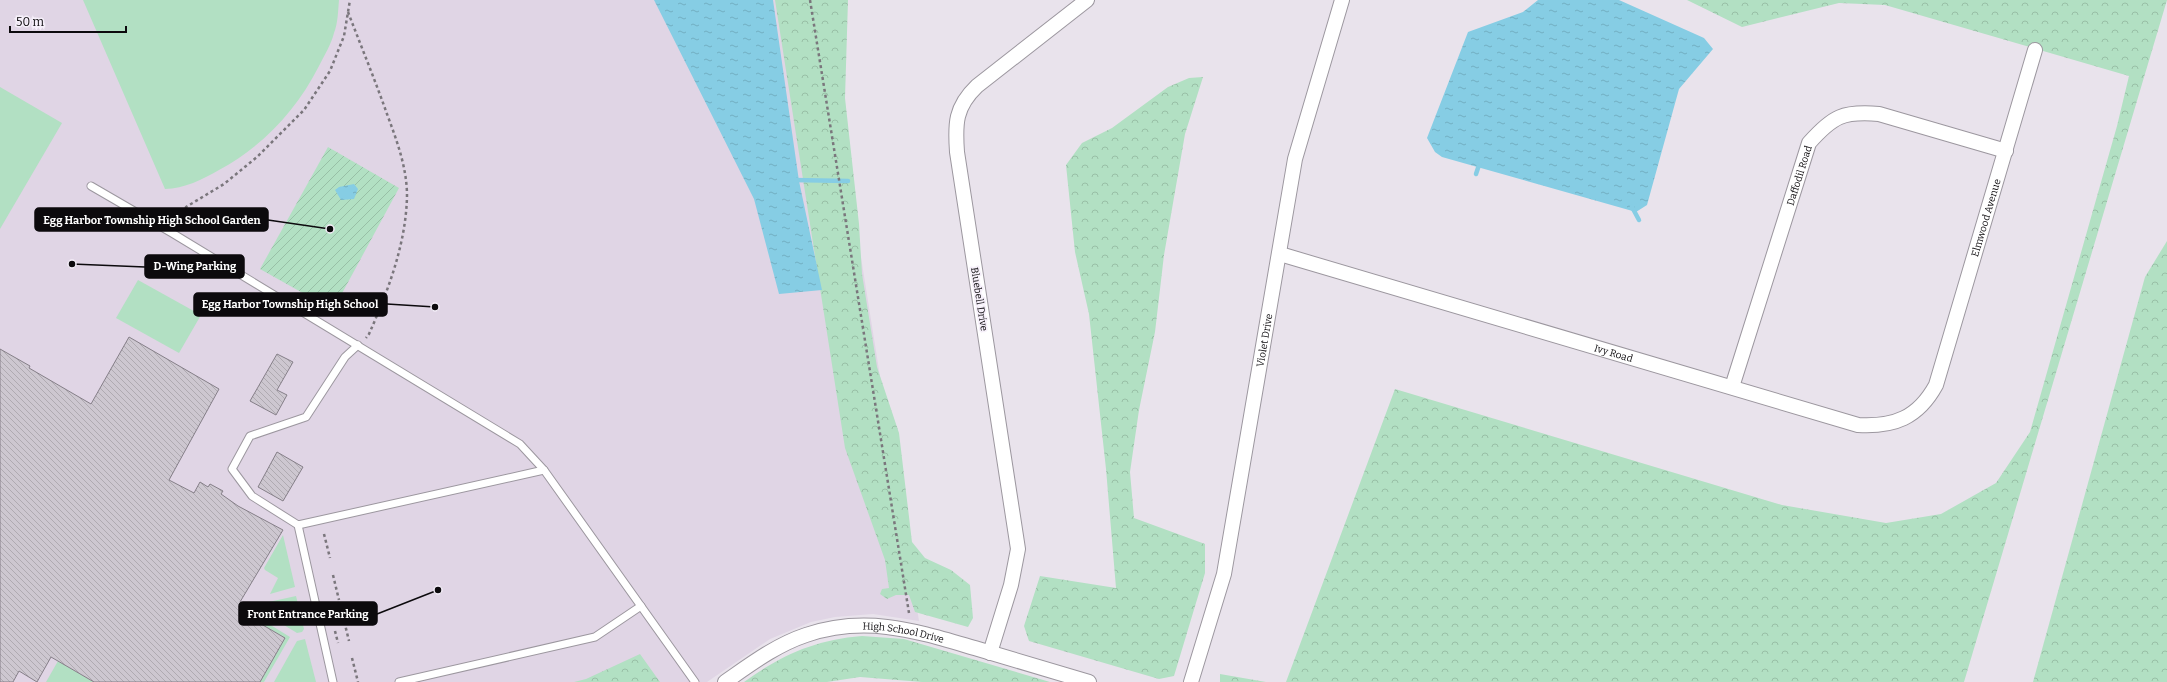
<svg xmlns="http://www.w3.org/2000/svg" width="2167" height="682" viewBox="0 0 2167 682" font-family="Bitter,serif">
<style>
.built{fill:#e0d5e5}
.grass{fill:#b2e0c3}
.forest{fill:url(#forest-crowns)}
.garden{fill:url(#garden-furrows)}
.water{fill:url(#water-ripples)}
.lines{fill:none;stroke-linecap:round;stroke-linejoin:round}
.stream{stroke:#86cde4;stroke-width:4.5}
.building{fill:url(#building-back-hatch);stroke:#857f88}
.lane-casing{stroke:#9c979f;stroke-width:9}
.street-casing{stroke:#9c979f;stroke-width:16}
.path{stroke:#7a767c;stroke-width:2.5;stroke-dasharray:3 3;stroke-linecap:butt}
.lane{stroke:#fff;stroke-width:7}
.street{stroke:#fff;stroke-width:14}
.labels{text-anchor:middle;stroke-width:3.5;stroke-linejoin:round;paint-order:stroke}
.street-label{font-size:10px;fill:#0c0a0d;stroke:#f6f0fa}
.leader{fill:none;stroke:#0c0a0d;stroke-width:1.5}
.callout-dot{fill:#0c0a0d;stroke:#f6f0fa;stroke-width:1.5}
.callout{fill:#0c0a0d;stroke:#0c0a0d;stroke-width:1.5}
.callout-label{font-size:11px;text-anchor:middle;font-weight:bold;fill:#fff}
</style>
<defs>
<pattern id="forest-crowns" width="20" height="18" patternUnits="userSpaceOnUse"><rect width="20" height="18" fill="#b2e0c3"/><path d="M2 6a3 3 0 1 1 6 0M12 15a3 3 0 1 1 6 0" fill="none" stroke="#98bfa6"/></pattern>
<pattern id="garden-furrows" width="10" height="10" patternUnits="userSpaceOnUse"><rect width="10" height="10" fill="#b2e0c3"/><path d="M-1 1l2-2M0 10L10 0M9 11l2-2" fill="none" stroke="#98bfa6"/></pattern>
<pattern id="water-ripples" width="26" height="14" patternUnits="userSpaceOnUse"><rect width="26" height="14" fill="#86cde4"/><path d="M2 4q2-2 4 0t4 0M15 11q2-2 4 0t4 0" fill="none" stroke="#72afc2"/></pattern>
<pattern id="building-back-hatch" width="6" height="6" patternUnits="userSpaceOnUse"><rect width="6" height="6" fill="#cdc7d0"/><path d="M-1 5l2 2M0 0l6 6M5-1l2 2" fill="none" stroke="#afaab1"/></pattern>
</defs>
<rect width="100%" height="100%" fill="#e9e3ec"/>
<polygon class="built" points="0,0 820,0 919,621 873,614 835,617 811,622 770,639 707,682 0,682"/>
<g class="grass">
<path d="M 83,0 L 339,0 C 338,11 338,23 334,33 C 331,45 324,56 319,66 C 296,111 263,146 219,170 C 203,179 184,189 165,189 Z"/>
<polygon points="0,87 62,123 0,229"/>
<polygon points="138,280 201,315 179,353 116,318"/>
<polygon points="283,535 295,587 270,594 278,578 265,570 264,568"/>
<polygon points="296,596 304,629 302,632 297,633 261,611 264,603"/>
<polygon points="251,613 290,637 264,682 260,682 285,638 249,617"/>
<polygon points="305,639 316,682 274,682 297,641"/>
<polygon points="58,661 94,682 46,682"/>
</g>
<g class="forest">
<polygon points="775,0 848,0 845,98 859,224 862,274 877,367 899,433 912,542 925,558 951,570 970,585 973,618 968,627 915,612 909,595 896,595 887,599 880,594 882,589 889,588 885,560 845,448"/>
<polygon points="1687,0 2167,0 1964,682 1286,682 1395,389 1782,505 1886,523 1941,514 1996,483 2030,432 2117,126 2129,76 1885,5 1839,3 1742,27"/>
<polygon points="1203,77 1185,134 1164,255 1155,332 1139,410 1130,472 1134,518 1205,544 1205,573 1174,676 1159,679 1029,641 1024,626 1040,576 1116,588 1106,469 1089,314 1075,252 1066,165 1082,143 1112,128 1168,87 1189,78"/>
<polygon points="2167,241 2167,682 2033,682 2145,277"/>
<path d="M 862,636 L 904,639 L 1050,682 L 922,682 L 860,677 L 827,682 L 744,682 C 782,655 814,640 862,636 Z"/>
<polygon points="640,654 660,682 574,682 586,679"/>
<polygon points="1220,674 1266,682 1220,682"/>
</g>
<polygon class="garden" points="328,147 399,188 333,310 260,269"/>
<g class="water">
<polygon points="654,0 773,0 799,181 822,290 779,294 754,199"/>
<polygon points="1538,0 1619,0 1704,38 1713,49 1679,89 1647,205 1636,212 1442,157 1435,152 1427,138 1468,32 1523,12"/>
<polygon points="354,184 358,189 354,199 341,200 335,190 339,187"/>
</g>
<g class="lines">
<g class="stream">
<polyline points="1476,174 1480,162"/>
<polyline points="793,180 848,181"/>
<polyline points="1632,207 1639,220"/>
</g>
</g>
<g class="building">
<polygon points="129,337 219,389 169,480 194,493 200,482 208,487 210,484 223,491 221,494 238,506 283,530 240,602 248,607 244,614 285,638 260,682 94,682 51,657 37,682 19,671 13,682 0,682 0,349 30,366 29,368 91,404"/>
<polygon points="277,354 293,362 277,390 287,395 276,415 250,401"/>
<polygon points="277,452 303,467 283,501 258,487"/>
</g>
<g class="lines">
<g class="lane-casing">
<g id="lane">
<polyline points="91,186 172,233 520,444 544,470 695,682"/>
<polyline points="358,345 345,357 306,417 250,436 232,469 252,496 298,525 544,470"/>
<polyline points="298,525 333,682"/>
<polyline points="399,682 595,637 641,606"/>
</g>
</g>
<g class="street-casing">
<g id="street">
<path id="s1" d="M 1280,254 L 1858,425 C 1894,427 1918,418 1936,385 L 2035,50"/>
<path id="s2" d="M 1732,387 L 1809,143 C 1833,116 1843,111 1879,114 L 2006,151"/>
<path d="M 990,653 L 1011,585 L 1018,549 L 957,152 C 955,124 955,107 977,86 L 1087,0"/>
<path id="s3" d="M 725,682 C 751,664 776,645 806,635 C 868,614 919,632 978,649 C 1015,660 1052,671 1089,682"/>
<path id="s4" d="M 1191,682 L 1224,574 L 1295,159 L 1342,0"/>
</g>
</g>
<g class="path">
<polyline points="810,0 909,613"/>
<path d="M 348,12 C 361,46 375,80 387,114 C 397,141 407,168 407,196 C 406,244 388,291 369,334 L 366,338"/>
<polyline points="177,224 186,207 224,184 257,157 304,110 330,71 344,36 350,0"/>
<polyline points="324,534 330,558"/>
<polyline points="333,575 339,600"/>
<polyline points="343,616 349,641"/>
<polyline points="335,631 338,643"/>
<polyline points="352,658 358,682"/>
</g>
<use href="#lane" class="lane"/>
<use href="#street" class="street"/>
</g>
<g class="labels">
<g class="street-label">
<text dy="4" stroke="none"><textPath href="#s2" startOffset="222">Daffodil Road</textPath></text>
<text dy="4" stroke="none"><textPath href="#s1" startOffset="871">Elmwood Avenue</textPath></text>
<text transform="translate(980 299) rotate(81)" y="4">Bluebell Drive</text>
<text dy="4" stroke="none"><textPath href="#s4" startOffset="350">Violet Drive</textPath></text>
<text dy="4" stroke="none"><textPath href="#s1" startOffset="348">Ivy Road</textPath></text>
<text dy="4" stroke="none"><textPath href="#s3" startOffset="193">High School Drive</textPath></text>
</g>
</g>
<path class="leader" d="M330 229L268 220M72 264L145 267M435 307L387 304M438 590L377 614"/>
<g class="callout-dot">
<circle cx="330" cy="229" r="4"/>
<circle cx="72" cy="264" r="4"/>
<circle cx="435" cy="307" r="4"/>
<circle cx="438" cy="590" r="4"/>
</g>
<g class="callout">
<rect x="35" y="208" width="233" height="23" rx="4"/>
<rect x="145" y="255" width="99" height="23" rx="4"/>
<rect x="194" y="293" width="193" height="23" rx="4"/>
<rect x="239" y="602" width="138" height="23" rx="4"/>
</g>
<g class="callout-label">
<text x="152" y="224">Egg Harbor Township High School Garden</text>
<text x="195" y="270">D-Wing Parking</text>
<text x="290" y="308">Egg Harbor Township High School</text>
<text x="308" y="618">Front Entrance Parking</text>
</g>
<path d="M10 26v6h116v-6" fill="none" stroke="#0c0a0d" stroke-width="2"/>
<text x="16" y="26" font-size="12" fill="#0c0a0d" stroke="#f6f0fa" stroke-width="3" paint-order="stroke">50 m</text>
</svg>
